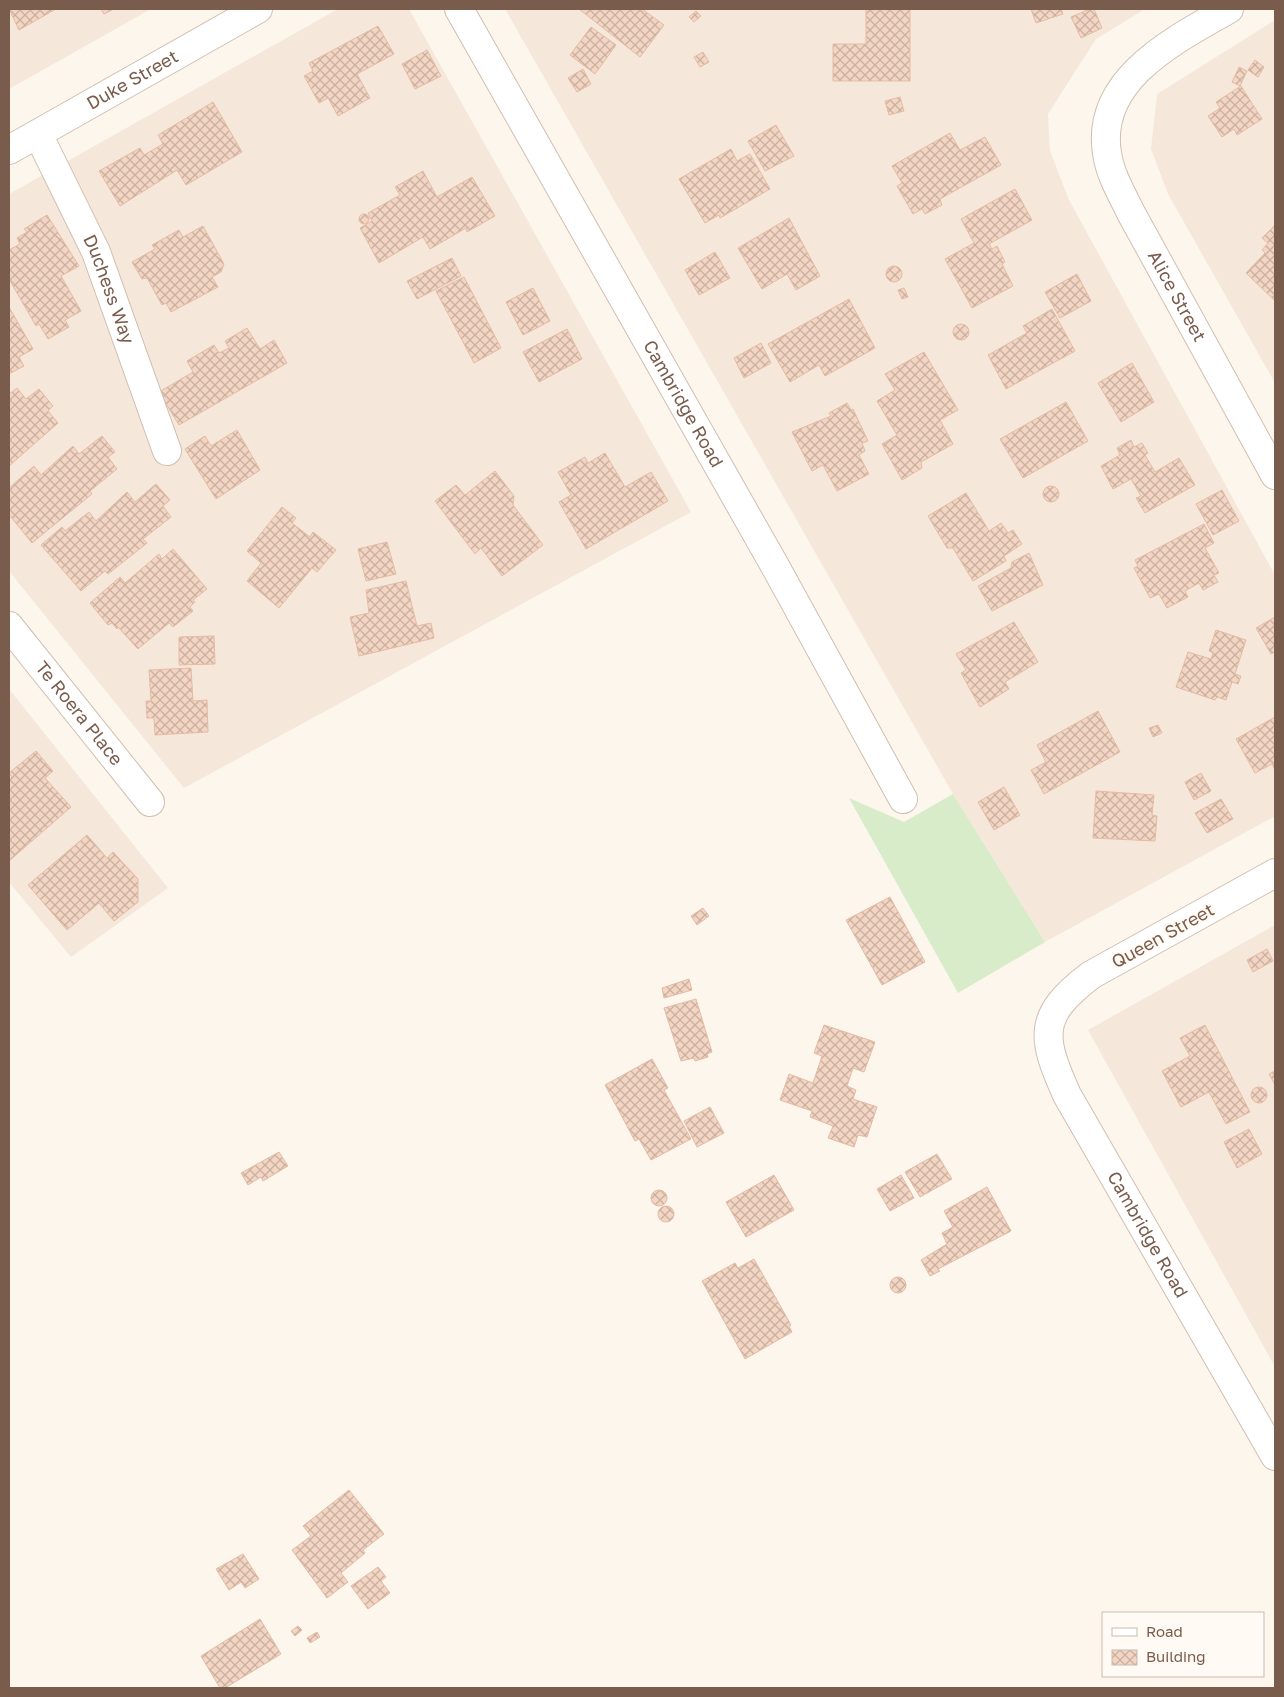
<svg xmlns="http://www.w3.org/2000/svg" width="1284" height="1697" viewBox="0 0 1284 1697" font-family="'Golos Text',sans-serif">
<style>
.residential{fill:#f5e8da}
.grass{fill:#d8ecc9}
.building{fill:url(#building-cross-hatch);stroke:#e6bba3}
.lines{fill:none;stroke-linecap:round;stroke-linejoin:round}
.minor-casing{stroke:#d1beb0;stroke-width:30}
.minor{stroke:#fff;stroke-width:28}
.labels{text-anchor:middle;stroke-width:4.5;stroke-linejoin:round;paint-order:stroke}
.street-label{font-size:18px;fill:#7a5c4d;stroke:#fffaf3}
</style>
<defs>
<pattern id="building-cross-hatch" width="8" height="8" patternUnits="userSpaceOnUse" patternTransform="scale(1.25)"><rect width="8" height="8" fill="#f3d5c3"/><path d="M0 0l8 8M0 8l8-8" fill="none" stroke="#cab0a1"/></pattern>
</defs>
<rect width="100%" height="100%" fill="#fdf6ec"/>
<g class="residential">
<polygon points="9,9 151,9 9,89"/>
<polygon points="338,9 409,9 691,512 184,788 9,571 9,194"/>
<polygon points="505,9 1145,9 1096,39 1048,114 1050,151 1069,200 1275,575 1275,816 1045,942 953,794"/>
<polygon points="1275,20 1275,383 1168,194 1151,149 1157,94"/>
<polygon points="9,689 168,888 71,957 9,882"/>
<polygon points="1275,925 1275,1367 1088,1030"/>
</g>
<polygon class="grass" points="953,794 1045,942 958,993 849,798 904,822"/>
<g class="building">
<polygon points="9,9 56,9 19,30"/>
<polygon points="101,9 114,9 104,14"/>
<polygon points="579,9 642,9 664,25 640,57"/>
<polygon points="866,9 910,9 910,81 833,81 833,44 866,44"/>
<polygon points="1031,9 1061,9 1063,14 1036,23"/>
<polygon points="1090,9 1094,9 1102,28 1081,38 1071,17"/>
<polygon points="696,11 701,16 694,22 689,17"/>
<polygon points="378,26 394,54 357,74 370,98 338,116 328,98 319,103 304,76 313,71 309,63"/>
<polygon points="591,27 616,45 595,74 570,55"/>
<polygon points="427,50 441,76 415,89 402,64"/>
<polygon points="703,52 709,62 700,67 694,57"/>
<polygon points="1255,60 1264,67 1258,77 1248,70"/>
<polygon points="1239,67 1247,71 1240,86 1232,82"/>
<polygon points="583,69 591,84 577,92 568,78"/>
<polygon points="1241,86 1262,119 1237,135 1234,129 1222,137 1208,116 1220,108 1216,102"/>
<polygon points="900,97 904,111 889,115 885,101"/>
<polygon points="213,102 242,152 186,185 177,170 120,206 99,171 140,148 144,155 163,144 158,135"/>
<polygon points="776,125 794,156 765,171 748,141"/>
<polygon points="950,133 960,150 985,137 1001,165 940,199 942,205 925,214 922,209 913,214 897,186 902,183 892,166"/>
<polygon points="731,149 737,161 750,154 770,189 720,218 719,215 705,223 679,179"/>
<polygon points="423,171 437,197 472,177 495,216 467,232 466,228 430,249 423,237 379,263 360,228 372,221 368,213 400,195 395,187"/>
<polygon points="1015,189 1032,220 989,244 992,249 997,246 1005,262 1002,264 1013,286 972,308 945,259 974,243 961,219"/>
<circle cx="364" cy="219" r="5"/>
<polygon points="47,215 79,266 61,276 81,311 65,320 69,327 48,339 39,324 36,326 9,279 9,250 20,244 17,238 27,232 24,229"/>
<polygon points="789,218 820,276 796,290 787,274 762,289 738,248"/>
<polygon points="1275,225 1275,301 1246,273 1265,253 1262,250 1268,243 1262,238"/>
<polygon points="203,226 224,264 221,272 212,277 218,287 171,312 166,303 162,305 147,278 142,279 132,262 155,249 152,245 179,230 183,237"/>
<polygon points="715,252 730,278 699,295 685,270"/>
<polygon points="452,258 461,276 417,299 407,281"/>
<circle cx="894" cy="274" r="8"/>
<polygon points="1077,274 1091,301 1060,318 1045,292"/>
<polygon points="464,277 501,348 474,363 436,291"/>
<polygon points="533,288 550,321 523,335 506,302"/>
<polygon points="904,288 908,297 902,299 898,290"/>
<polygon points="849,299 875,348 825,376 819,365 790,382 768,344"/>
<polygon points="9,307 33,349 19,357 24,366 9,374"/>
<polygon points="1052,309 1075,351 1006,389 988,355 1027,333 1023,326"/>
<circle cx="961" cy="332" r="8"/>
<polygon points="247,328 260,349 274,340 287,363 179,425 159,392 193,372 187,361 214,345 219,353 229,348 225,341"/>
<polygon points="567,329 582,359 539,382 523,352"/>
<polygon points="761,343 771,363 744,378 734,358"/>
<polygon points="924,352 958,410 940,420 953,444 921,462 922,468 902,480 882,444 897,435 877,401 895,390 885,374"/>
<polygon points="1132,363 1154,402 1121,422 1098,383"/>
<polygon points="17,388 26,399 39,389 53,406 48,411 58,423 9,466 9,394"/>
<polygon points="1066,402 1088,441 1023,478 1000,439"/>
<polygon points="847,403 851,410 853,409 868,441 862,443 865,451 859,455 869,474 837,491 823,465 812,471 792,432 831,416 829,413"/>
<polygon points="237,430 260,470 216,499 185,449 205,436 211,446"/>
<polygon points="102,436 115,452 108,457 117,469 90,491 92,494 32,543 11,517 9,518 9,488 34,466 41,475 73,446 79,454"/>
<polygon points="1131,440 1134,447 1142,443 1148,453 1145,455 1155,472 1179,458 1195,485 1145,513 1136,498 1141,496 1131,479 1113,489 1101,466 1120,455 1117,448"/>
<polygon points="605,453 625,487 651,472 668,501 586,549 559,502 571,495 558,472 585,457 588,463"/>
<polygon points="495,471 514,496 513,505 543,545 502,576 481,548 475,554 435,501 456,485 465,495"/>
<polygon points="156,484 170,500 163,506 171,517 143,539 147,543 108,574 105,571 81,591 41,545 62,527 65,531 89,512 96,521 127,492 135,502"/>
<circle cx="1051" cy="494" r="8"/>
<polygon points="1222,490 1239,521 1213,535 1196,504"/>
<polygon points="966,493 989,531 1001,523 1008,533 1013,530 1022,544 1004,556 1006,561 973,581 953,548 947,548 928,516"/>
<polygon points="282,507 296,518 292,523 310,537 313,532 336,550 317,572 312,568 279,608 247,581 261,563 247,551"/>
<polygon points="1204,524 1214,543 1205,548 1219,573 1214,575 1218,582 1203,590 1199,583 1185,591 1188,597 1167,608 1159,594 1150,598 1134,568 1138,566 1135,560"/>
<polygon points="387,542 396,574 366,581 358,549"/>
<polygon points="173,549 207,589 193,600 195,602 190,607 193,611 173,627 169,623 138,649 118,627 117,629 112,623 108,625 90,603 120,577 125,583 159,554 162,559"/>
<polygon points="1029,553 1043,585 992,611 978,586 1011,568 1012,562"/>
<polygon points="406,581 417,626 431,623 434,638 359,656 350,617 369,613 366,590"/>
<polygon points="1275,617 1275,652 1271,654 1256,628"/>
<polygon points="1014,622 1038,662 1005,682 1009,689 980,707 961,673 966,670 956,654"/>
<polygon points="1216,630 1246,640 1235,674 1241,676 1238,684 1232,682 1226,700 1217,697 1215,700 1176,687 1188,652 1211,659 1213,653 1209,651"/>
<polygon points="214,636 215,664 179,665 179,637"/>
<polygon points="191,668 193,701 207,700 208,732 155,735 154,718 147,718 146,701 151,701 149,670"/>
<polygon points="1098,711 1120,752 1044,794 1031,770 1046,762 1037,745"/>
<polygon points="1275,717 1275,770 1272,764 1255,773 1236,739"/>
<polygon points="1158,725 1162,733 1153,737 1149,728"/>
<polygon points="36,751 53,771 45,778 71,807 9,861 9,780 12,777 9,773"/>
<polygon points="1201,773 1211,791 1194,800 1185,782"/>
<polygon points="1004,787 1020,815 994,830 978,802"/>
<polygon points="1096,791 1154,795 1152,815 1157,816 1155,841 1093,838"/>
<polygon points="1221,799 1233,819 1207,833 1195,813"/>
<polygon points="87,835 107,858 113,852 138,879 138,902 114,921 99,903 67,930 28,885"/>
<polygon points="890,897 925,962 882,985 846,920"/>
<polygon points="703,908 709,916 697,925 691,916"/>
<polygon points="1267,949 1273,961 1253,972 1247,960"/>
<polygon points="689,979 692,990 664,998 662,988"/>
<polygon points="696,999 712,1052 707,1054 708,1057 695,1061 694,1058 681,1061 664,1008"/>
<polygon points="824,1025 875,1042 864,1072 853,1068 847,1086 856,1090 853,1099 877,1107 867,1137 858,1135 854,1147 828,1138 833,1126 810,1117 812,1111 780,1100 789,1074 813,1083 822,1056 814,1053"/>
<polygon points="1205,1025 1250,1112 1226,1124 1209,1092 1181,1107 1162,1071 1190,1056 1180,1038"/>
<polygon points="652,1059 668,1088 664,1090 691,1139 651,1160 639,1139 635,1141 605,1085"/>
<polygon points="1275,1071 1275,1085 1269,1074"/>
<circle cx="1259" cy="1095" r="8"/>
<polygon points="710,1107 724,1133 697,1147 684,1121"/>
<polygon points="1249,1129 1262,1154 1237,1168 1224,1142"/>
<polygon points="279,1152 288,1166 263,1181 261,1177 248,1185 241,1173"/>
<polygon points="937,1154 952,1179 920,1197 905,1172"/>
<polygon points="774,1175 794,1210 746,1237 726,1202"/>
<polygon points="901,1175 914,1198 890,1211 877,1189"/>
<polygon points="987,1187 1011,1231 938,1269 940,1271 930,1276 921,1260 947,1244 942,1233 953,1227 944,1211"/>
<circle cx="659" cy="1198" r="8"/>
<circle cx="666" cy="1214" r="8"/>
<polygon points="754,1259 791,1325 789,1326 792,1332 745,1359 702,1281 735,1263 738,1268"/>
<circle cx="898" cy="1285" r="8"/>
<polygon points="349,1490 384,1534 363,1550 365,1553 341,1573 348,1582 327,1598 292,1550 311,1536 303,1526"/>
<polygon points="243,1554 259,1579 245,1588 241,1582 229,1590 216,1569"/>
<polygon points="378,1567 386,1577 381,1581 390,1593 368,1609 351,1586"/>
<polygon points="260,1619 281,1654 225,1688 220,1688 201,1656"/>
<polygon points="298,1626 302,1630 295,1636 291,1631"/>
<polygon points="317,1632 320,1637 310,1643 307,1638"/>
</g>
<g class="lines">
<g class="minor-casing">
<g id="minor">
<path id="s1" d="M 459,9 L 775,566 L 903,799"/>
<path id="s2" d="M 1229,9 C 1175,40 1095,79 1107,153 C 1110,175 1122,194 1131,213 L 1275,475"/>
<path id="s3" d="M 38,134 L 96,252 L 167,451"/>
<path id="s4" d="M 9,150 L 258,9"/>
<path id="s5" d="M 9,626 L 150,802"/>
<path id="s6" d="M 1275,873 L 1091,975 C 1037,1016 1041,1037 1067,1095 L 1275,1456"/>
</g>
</g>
<use href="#minor" class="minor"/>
</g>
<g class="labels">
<g class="street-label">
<text dy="6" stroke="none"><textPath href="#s4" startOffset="142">Duke Street</textPath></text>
<text dy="6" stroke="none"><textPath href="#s3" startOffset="171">Duchess Way</textPath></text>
<text dy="6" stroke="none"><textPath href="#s2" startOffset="362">Alice Street</textPath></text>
<text dy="6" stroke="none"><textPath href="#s1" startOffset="454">Cambridge Road</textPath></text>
<text dy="6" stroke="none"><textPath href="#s5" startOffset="112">Te Roera Place</textPath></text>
<text transform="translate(1163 936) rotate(-29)" y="6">Queen Street</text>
<text dy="6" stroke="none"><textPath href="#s6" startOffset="511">Cambridge Road</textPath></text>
</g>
</g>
<rect width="1284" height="1697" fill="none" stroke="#7a5c4d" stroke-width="20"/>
<rect x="1102" y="1612" width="162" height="65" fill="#fffaf3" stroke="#cabbb1"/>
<rect x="1112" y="1628" width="25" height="8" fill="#ffffff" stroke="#cabbb1"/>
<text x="1146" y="1637" font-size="15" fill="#7a5c4d">Road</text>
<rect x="1112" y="1650" width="25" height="15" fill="url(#building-cross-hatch)" stroke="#cabbb1"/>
<text x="1146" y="1662" font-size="15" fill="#7a5c4d">Building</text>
</svg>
